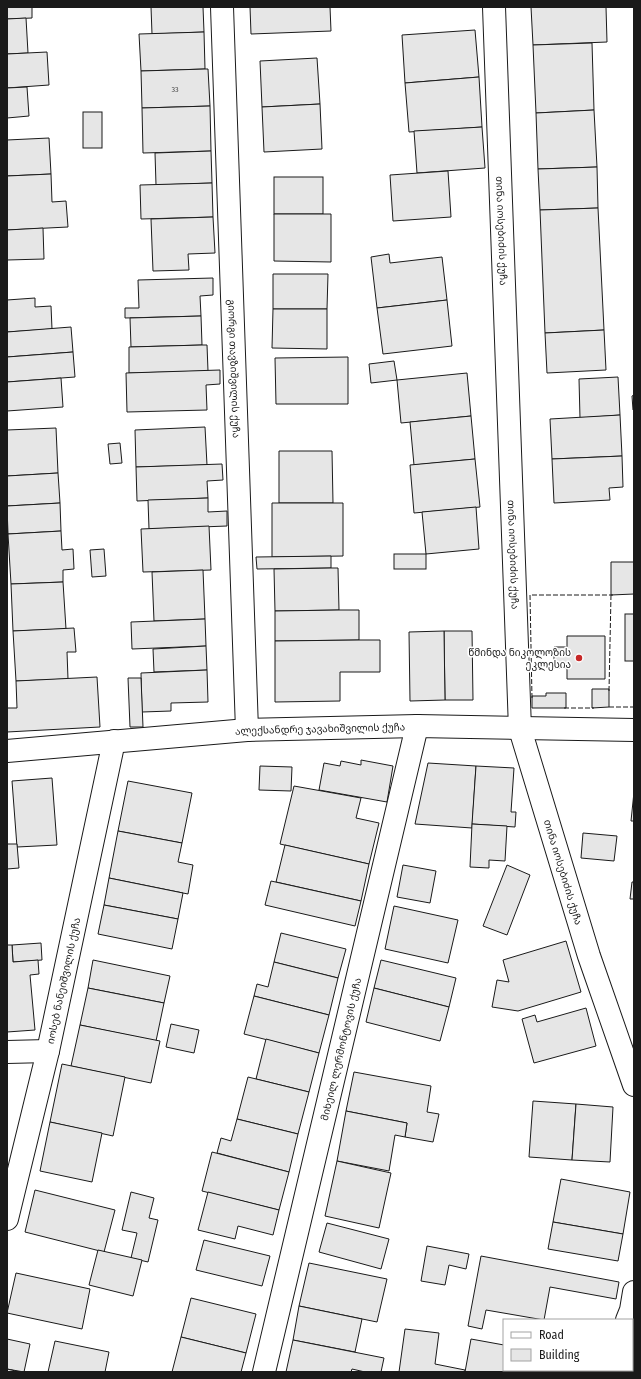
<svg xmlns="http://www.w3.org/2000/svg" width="641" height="1379" viewBox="0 0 641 1379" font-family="'Fira Sans Condensed','Noto Sans Georgian',sans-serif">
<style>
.building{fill:#e6e6e6;stroke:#1a1a1a}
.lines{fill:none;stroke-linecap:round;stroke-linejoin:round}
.minor-casing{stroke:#1a1a1a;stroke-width:24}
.minor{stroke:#fff;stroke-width:22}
.fence{stroke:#1a1a1a;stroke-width:1;stroke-dasharray:5 2;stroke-linecap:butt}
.poi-dot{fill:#c62828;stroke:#fff;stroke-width:1.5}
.labels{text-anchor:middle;stroke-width:3;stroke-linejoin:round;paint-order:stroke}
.number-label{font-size:8px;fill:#4d4d4d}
.street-label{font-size:10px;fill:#1a1a1a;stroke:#fff}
.poi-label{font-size:10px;fill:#1a1a1a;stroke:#fff;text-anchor:end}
</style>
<rect width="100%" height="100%" fill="#fff"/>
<g class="building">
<polygon points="7,7 32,7 32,18 7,19"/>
<polygon points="151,7 203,7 204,32 152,34"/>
<polygon points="250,7 330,7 331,31 251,34"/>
<polygon points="531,7 606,7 607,42 533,45"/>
<polygon points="26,18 28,53 7,54 7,19"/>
<polygon points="475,30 479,77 405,83 402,35"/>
<polygon points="204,32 205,69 141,71 139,34"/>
<polygon points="592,43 594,110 536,113 533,45"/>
<polygon points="47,52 49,85 7,88 7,54"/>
<polygon points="317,58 320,104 262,107 260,61"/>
<polygon points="205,69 208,69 210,106 142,108 141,71"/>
<polygon points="479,77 482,127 409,132 405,83"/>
<polygon points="27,87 29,116 7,118 7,88"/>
<polygon points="320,104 322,149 264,152 262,107"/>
<polygon points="210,106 211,151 143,153 142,108"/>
<polygon points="594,110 597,167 538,169 536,113"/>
<rect x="83" y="112" width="19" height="36"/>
<polygon points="482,127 485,168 417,173 414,131"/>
<polygon points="49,138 51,174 7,176 7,140"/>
<polygon points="211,151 212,183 156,185 155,153"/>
<polygon points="597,167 598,208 540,210 538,169"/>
<polygon points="448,171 451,217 393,221 390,175"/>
<polygon points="51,174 52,202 66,201 68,227 7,230 7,176"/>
<rect x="274" y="177" width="49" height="37"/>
<polygon points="212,183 213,217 141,219 140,185"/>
<polygon points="598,208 604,330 545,333 540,210"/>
<polygon points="274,214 331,214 331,262 274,261"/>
<polygon points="213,217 215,253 188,254 189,270 153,271 151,219"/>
<polygon points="43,228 44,259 7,260 7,230"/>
<polygon points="389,254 390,263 442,257 447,300 377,308 371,257"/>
<polygon points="273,274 328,274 327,309 273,309"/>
<polygon points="213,278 213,295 200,296 201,316 125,318 125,308 139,308 138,280"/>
<polygon points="35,298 35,307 51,306 52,329 7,332 7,300"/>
<polygon points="447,300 452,346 383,354 377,308"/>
<polygon points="273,309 327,309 327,349 272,348"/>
<polygon points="201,316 202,345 131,347 130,318"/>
<polygon points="71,327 73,352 7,357 7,332"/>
<polygon points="604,330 606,370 547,373 545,333"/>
<polygon points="202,345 207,345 208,371 129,373 129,347"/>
<polygon points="73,352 75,377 7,382 7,357"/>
<polygon points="348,357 348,404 276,404 275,358"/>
<polygon points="394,361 397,380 371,383 369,364"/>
<polygon points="220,370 220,384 206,385 207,410 127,412 126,373"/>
<polygon points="467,373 471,416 401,423 397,380"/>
<polygon points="618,377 620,415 580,418 579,379"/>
<polygon points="61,378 63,407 7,411 7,382"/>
<polygon points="634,395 634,410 633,410 632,396"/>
<polygon points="620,415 622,456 552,459 550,419"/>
<polygon points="471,416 475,459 414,465 410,422"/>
<polygon points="205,427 207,465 136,467 135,430"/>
<polygon points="56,428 58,473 7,476 7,430"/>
<polygon points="120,443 122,463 110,464 108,444"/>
<polygon points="279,451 332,451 333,503 279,503"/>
<polygon points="622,456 623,487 609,488 610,500 554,503 552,459"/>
<polygon points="475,459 480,507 414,513 410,465"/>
<polygon points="222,464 223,480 207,481 208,498 137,501 136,467"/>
<polygon points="58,473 60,503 7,506 7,476"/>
<polygon points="208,498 208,512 227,511 227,526 149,529 148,500"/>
<polygon points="60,503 61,531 8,534 7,506"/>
<polygon points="272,503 343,503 343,556 272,557"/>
<polygon points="476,507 479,549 426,554 422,512"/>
<polygon points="209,526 211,570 143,572 141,529"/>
<polygon points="61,531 62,550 73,549 74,569 63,570 63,582 11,584 8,534"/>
<polygon points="104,549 106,576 92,577 90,550"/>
<rect x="394" y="554" width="32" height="15"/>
<polygon points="331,556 331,568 257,569 256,557"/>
<polygon points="611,562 634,562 634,594 611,595"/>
<polygon points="331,568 338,568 339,610 275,611 274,569"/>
<polygon points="203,570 205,619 154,621 152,572"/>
<polygon points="63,582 66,629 13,631 11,584"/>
<polygon points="339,610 359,610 359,640 275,641 275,611"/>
<rect x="625" y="614" width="9" height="47"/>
<polygon points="205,619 206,646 132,649 131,622"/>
<polygon points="74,628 76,652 67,652 68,679 16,681 13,631"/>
<polygon points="444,631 472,631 473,700 445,700"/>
<polygon points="444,631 445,700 410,701 409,632"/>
<polygon points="567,636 605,636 605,679 567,679 567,668 554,668 554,647 567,647"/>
<polygon points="359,640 380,640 380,672 340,672 340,701 275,702 275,641"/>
<polygon points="206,646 207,670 154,672 153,649"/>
<polygon points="207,670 208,702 171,703 171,711 142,712 141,673"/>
<polygon points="97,677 100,727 7,732 7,708 17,708 16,681"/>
<polygon points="128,678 141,678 143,727 130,727"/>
<polygon points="592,689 609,689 609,707 592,708"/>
<polygon points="546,693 566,693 566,708 532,708 532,696 546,696"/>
<polygon points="361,760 393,766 387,802 319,790 324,763 340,766 341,761 361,765"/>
<polygon points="428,763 476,766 472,828 415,824"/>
<polygon points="260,766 292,767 291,791 259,790"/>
<polygon points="476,766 514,768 511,812 516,812 515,827 472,824"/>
<polygon points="52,778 57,845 17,847 12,781"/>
<polygon points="128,781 192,793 182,843 118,831"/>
<polygon points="294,786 361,798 356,818 379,823 369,864 280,844"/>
<polygon points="634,792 634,821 631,821"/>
<polygon points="472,824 507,826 505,861 489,860 489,868 470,867"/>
<polygon points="118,831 182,843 178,862 193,865 188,894 109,878"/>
<polygon points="583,833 617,836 614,861 581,858"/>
<polygon points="7,844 17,844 19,868 7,869"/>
<polygon points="285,845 369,864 361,901 276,882"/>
<polygon points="403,865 436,871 430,903 397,897"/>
<polygon points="507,865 530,875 507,935 483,926"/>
<polygon points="109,878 183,893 178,919 104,905"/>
<polygon points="271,881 361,901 355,926 265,905"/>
<polygon points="632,882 634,882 634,899 630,899"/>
<polygon points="104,905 178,919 172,949 98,934"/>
<polygon points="394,906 458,920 448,963 385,949"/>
<polygon points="281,933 346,949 338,978 274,962"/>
<polygon points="566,941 581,992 518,1011 492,1007 497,980 509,982 503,960"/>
<polygon points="41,943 42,960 13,962 12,945"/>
<polygon points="7,945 12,945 13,962 38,960 39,974 30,975 35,1030 7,1032"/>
<polygon points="93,960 170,976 164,1003 88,988"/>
<polygon points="381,960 456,978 449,1007 374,988"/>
<polygon points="274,962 338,978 329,1015 254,996 257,984 268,987"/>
<polygon points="88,988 164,1003 156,1041 80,1025"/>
<polygon points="374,988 449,1007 440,1041 366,1022"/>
<polygon points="254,996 329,1015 319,1053 244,1034"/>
<polygon points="586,1008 596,1046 534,1063 522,1019 535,1015 537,1022"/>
<polygon points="171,1024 199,1030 194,1053 166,1047"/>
<polygon points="80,1025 160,1041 151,1083 71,1066"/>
<polygon points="266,1039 319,1053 309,1092 256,1079"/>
<polygon points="62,1064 125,1077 113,1136 50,1122"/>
<polygon points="354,1072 431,1086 427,1112 439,1114 433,1142 405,1137 407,1123 346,1111"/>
<polygon points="248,1077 309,1092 298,1134 237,1119"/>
<polygon points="533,1101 576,1104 572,1160 529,1157"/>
<polygon points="576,1104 613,1107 610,1162 572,1160"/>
<polygon points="346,1111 407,1123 405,1137 395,1135 389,1171 337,1161"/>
<polygon points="237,1119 298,1134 289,1172 217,1153 221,1138 231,1141"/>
<polygon points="50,1122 102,1133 92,1182 40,1171"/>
<polygon points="212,1152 289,1172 279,1210 202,1191"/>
<polygon points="337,1161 391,1173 379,1228 325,1216"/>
<polygon points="561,1179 630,1192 623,1234 553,1222"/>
<polygon points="35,1190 115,1210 104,1252 25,1232"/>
<polygon points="131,1192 154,1198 149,1218 158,1220 148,1262 131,1258 137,1233 122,1230"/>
<polygon points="208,1192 279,1210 273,1235 238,1226 235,1239 198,1230"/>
<polygon points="553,1222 623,1234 618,1261 548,1249"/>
<polygon points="327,1223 389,1239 381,1269 319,1252"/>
<polygon points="204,1240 270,1256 262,1286 196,1270"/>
<polygon points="427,1246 469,1254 466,1269 449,1265 445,1285 421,1281"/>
<polygon points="98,1250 142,1260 133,1296 89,1285"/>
<polygon points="481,1256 619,1282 616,1299 550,1287 544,1320 486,1310 482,1329 468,1326"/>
<polygon points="309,1263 387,1279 377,1322 299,1306"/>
<polygon points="16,1273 90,1289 82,1329 7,1313"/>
<polygon points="191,1298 256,1314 246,1353 181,1337"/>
<polygon points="299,1306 362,1319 355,1352 293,1340"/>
<polygon points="405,1329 439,1333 435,1364 465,1370 465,1372 399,1372"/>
<polygon points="181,1337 246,1353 241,1372 172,1372"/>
<polygon points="7,1339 30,1344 24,1372 7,1369"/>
<polygon points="471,1339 504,1345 504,1370 537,1370 537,1372 465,1372"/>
<polygon points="293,1340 384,1358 381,1372 365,1372 352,1369 351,1372 286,1372"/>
<polygon points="55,1341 109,1352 105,1372 48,1372"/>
<polygon points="7,1369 20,1372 7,1372"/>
</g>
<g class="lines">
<g class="minor-casing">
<g id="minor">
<path id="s1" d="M 222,7 L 247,730"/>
<path id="s2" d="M 494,7 L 520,729 L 589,956 L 634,1085"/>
<path id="s3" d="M 7,751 L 247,730 L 417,726 L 634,730"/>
<polyline points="7,1052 48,1051"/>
<path id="s4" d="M 7,1219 L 48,1051 L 114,741"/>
<polyline points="627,1320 631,1310 634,1292"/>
<path id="s5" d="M 264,1372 L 417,726"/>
<polyline points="605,1372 606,1370"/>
</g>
</g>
<use href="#minor" class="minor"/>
<g class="fence">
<polyline points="609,691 611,595"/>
<polyline points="532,698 530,595 613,595"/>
<polyline points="609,707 634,707"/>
<polyline points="564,708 594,708"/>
</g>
</g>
<circle class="poi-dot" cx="579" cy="658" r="4"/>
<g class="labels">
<g class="number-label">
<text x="175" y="92">33</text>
</g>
<g class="street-label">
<text dy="4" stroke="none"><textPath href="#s2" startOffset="224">თინა იოსებიძის ქუჩა</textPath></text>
<text dy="4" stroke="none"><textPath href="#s1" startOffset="362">გიორგი თავზიშვილის ქუჩა</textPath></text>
<text dy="4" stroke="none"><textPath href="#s2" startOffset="548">თინა იოსებიძის ქუჩა</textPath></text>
<text dy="4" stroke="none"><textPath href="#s3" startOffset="314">ალექსანდრე ჯავახიშვილის ქუჩა</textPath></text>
<text dy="4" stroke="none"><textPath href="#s2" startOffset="872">თინა იოსებიძის ქუჩა</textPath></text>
<text dy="4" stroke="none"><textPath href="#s4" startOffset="245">იოსებ ნანეიშვილის ქუჩა</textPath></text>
<text dy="4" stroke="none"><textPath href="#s5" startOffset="332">მიხეილ ლერმონტოვის ქუჩა</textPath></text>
</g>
<g class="poi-label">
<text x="571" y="656">წმინდა ნიკოლოზის<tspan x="571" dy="12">ეკლესია</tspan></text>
</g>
</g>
<rect width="641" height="1379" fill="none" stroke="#1a1a1a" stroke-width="16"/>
<rect x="503" y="1319" width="130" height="52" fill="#ffffff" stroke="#a3a3a3"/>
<rect x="511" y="1332" width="20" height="6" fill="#ffffff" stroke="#a3a3a3"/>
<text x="539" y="1339" font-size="12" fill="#1a1a1a">Road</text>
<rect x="511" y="1349" width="20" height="12" fill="#e6e6e6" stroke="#a3a3a3"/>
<text x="539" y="1359" font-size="12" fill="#1a1a1a">Building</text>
</svg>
